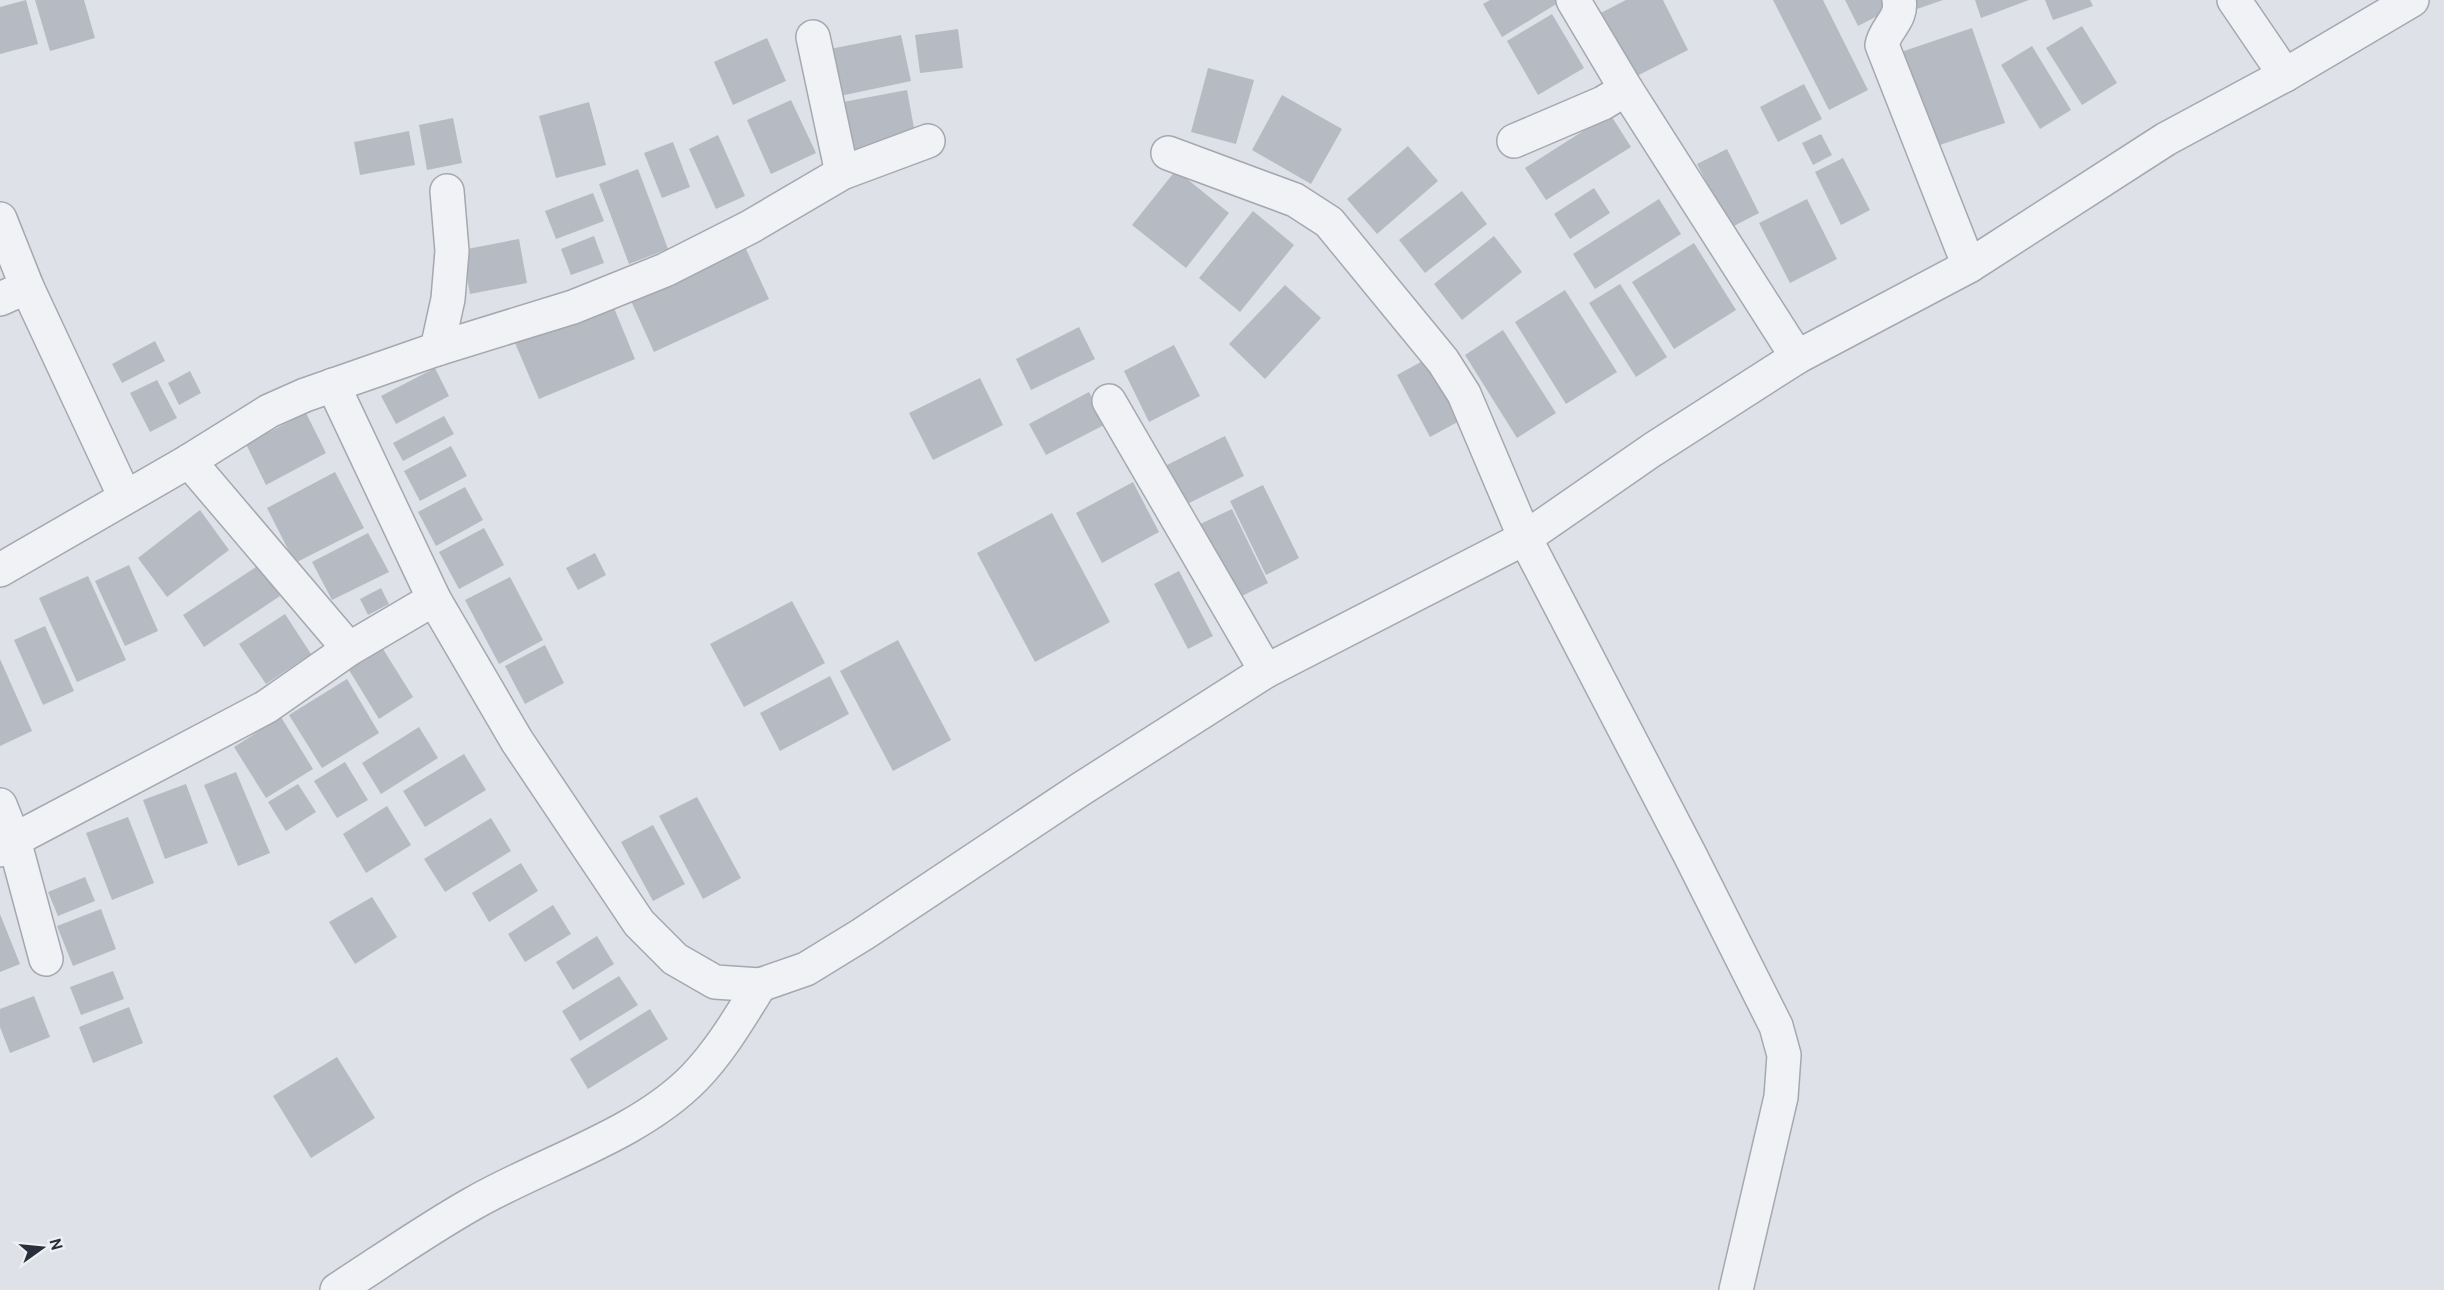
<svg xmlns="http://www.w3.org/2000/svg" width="2444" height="1290" viewBox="0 0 2444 1290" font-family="Cabin,sans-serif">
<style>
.building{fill:#b6bac3}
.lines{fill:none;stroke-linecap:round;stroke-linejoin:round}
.street-casing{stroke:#a4a8b0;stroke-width:36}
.street{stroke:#f1f2f5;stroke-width:33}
</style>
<rect width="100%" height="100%" fill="#dee1e7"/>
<g class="building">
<polygon points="26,0 38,44 0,54 0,7"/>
<polygon points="35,0 84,0 95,38 50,51"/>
<polygon points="1490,0 1556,0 1558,3 1502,37 1483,4"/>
<polygon points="1626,0 1663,0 1688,50 1625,82 1593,17"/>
<polygon points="1773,0 1823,0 1868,90 1829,110"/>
<polygon points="1845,0 1882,0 1887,11 1858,26"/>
<polygon points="1910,0 1943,0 1914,10"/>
<polygon points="1975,0 2029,0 1981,18"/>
<polygon points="2045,0 2090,0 2093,6 2053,20"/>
<polygon points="1552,14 1584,68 1538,95 1507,41"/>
<polygon points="2082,26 2117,83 2082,105 2046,48"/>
<polygon points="1972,28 2005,123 1934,147 1901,52"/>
<polygon points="958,29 963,68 920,73 915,35"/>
<polygon points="901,35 911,81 840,96 830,49"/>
<polygon points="767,38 786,81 733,105 714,62"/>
<polygon points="2032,46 2071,110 2040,129 2001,65"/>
<polygon points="1208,68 1254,80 1236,144 1191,132"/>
<polygon points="1804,84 1822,119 1778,142 1760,107"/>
<polygon points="907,90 916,139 852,151 843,102"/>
<polygon points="1282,95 1342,129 1311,184 1252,150"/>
<polygon points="791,100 816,153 771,174 747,120"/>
<polygon points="589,102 606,165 556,178 539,116"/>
<polygon points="1610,114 1631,147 1546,200 1525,168"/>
<polygon points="453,118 462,163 427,170 419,125"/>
<polygon points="409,131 415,165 360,175 354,142"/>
<polygon points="1821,134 1832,155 1813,165 1802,143"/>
<polygon points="718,135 745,196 716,209 689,149"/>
<polygon points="673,142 690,187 662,198 644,153"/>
<polygon points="1408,146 1438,181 1377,234 1347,199"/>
<polygon points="1727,149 1759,213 1730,228 1697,164"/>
<polygon points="1843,158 1870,210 1841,225 1815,172"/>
<polygon points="638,169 668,249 629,264 599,184"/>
<polygon points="1176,170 1229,213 1186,268 1132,225"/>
<polygon points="1594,188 1610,213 1570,239 1554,214"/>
<polygon points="1462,191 1487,224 1425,273 1399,240"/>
<polygon points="593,193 604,221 556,239 545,211"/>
<polygon points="1659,199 1681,234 1595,289 1573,254"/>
<polygon points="1807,199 1837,259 1790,283 1759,223"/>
<polygon points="1253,211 1294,245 1240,312 1199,278"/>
<polygon points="594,236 604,263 571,275 561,249"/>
<polygon points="1494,236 1522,272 1462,320 1434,284"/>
<polygon points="519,239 527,283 470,294 462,250"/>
<polygon points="1694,243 1736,310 1674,349 1632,282"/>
<polygon points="746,249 769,299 654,352 631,301"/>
<polygon points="1620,284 1667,357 1636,377 1589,303"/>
<polygon points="1285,285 1321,318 1265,379 1229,344"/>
<polygon points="1565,290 1617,372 1566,404 1515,322"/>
<polygon points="612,303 635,359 539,399 515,343"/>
<polygon points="1079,327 1095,359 1031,390 1016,359"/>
<polygon points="1503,330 1556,413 1517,438 1465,355"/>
<polygon points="155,341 165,361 122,383 112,364"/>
<polygon points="1174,345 1200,396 1149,422 1124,371"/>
<polygon points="1430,357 1463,419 1430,437 1397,375"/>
<polygon points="435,368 449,396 396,424 381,396"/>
<polygon points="190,371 201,393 179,405 168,383"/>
<polygon points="980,378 1003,425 933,460 909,413"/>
<polygon points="157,380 177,418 150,432 130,393"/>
<polygon points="1089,392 1106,424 1046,455 1029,424"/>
<polygon points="306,413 326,453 266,485 246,444"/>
<polygon points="444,416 454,434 403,461 393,443"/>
<polygon points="1225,436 1244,476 1185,505 1165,466"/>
<polygon points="451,446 467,476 420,501 404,471"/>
<polygon points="335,472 364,528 295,563 267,508"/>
<polygon points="1133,482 1159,532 1102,563 1076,513"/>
<polygon points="1263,485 1299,558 1266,575 1230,501"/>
<polygon points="465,487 483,520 436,546 418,512"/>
<polygon points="1232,509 1268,583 1230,602 1194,527"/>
<polygon points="200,510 229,550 167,597 138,558"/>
<polygon points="1052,513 1110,622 1035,662 977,553"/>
<polygon points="484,528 504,565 459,589 439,552"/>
<polygon points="368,533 389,572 332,600 312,562"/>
<polygon points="595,553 606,575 578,590 566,568"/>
<polygon points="129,565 158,631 125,646 95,581"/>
<polygon points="259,565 280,596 204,647 183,615"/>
<polygon points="1179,571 1213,636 1188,649 1154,584"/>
<polygon points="88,576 126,660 77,682 39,598"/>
<polygon points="510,577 543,640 499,664 465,600"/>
<polygon points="381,588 389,604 368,615 360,599"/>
<polygon points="792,601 825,663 744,707 710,644"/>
<polygon points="285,614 311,654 266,684 239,644"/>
<polygon points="45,626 74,691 43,705 14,640"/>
<polygon points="898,640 951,740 893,771 840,671"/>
<polygon points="545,645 564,683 525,704 505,666"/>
<polygon points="383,649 413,697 379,719 349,670"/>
<polygon points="0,659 32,731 0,746"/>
<polygon points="830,676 849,714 780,751 760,713"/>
<polygon points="347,679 379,733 322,768 289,715"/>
<polygon points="281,717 313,769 266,798 234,747"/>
<polygon points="419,727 438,758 381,794 362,763"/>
<polygon points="464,754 486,790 425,827 403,791"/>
<polygon points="345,762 368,800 337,818 314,781"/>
<polygon points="236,772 270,853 238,866 204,785"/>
<polygon points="186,784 208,843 165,859 143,800"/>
<polygon points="298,784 316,812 286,831 268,802"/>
<polygon points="697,797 741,878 703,899 659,816"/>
<polygon points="387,806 411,845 366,873 343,834"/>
<polygon points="128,817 154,883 112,900 86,833"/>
<polygon points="491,818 511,851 445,892 424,859"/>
<polygon points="653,825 685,884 653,901 621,842"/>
<polygon points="521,863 538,891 489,922 472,893"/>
<polygon points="85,877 95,901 58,916 48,892"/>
<polygon points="372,897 397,937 355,964 329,922"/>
<polygon points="553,905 571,934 525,962 508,934"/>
<polygon points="101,909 116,949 73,966 57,926"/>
<polygon points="0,914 20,964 0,972"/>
<polygon points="597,936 614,964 573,990 556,962"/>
<polygon points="113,971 124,999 81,1015 70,987"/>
<polygon points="619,976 638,1005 580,1041 562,1011"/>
<polygon points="34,996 50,1037 10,1053 0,1027 0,1009"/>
<polygon points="129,1007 143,1043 93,1063 79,1027"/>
<polygon points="650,1009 668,1039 588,1089 570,1059"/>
<polygon points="337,1057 375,1118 311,1158 273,1096"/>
</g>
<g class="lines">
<g class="street-casing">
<g id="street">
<polyline points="1573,0 1626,89 1797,357"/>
<path d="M 1899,0 C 1903,19 1885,28 1882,45 L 1969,266"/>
<polyline points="2234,0 2285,75"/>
<polyline points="813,37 842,173"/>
<polyline points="1514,141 1603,103 1626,89"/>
<polyline points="1168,153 1295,200 1329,222 1443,361 1464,394 1525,538 1689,853 1776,1026 1784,1055 1781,1097 1736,1290"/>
<polyline points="0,219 27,287 125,497"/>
<polyline points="0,299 27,287"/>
<polyline points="437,349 448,299 452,251 447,191"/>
<polyline points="333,385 434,599 517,741 639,923 675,959 715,982 760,985 806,969 863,934 1081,789 1266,671 1525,538 1652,450 1797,357 1969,266 2166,139 2285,75 2412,0"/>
<polyline points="1109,401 1266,671"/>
<polyline points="189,461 349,649"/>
<polyline points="0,570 189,461 269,411 305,395 437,349 573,307 665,270 750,227 842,173 928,141"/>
<polyline points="0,805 14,840 46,959"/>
<polyline points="0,850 14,840 266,707 349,649 434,599"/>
<path d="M 337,1290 C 382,1261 426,1230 472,1204 C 543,1163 637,1136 694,1078 C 721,1050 740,1017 760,985"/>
</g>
</g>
<use href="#street" class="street"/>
</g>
<g transform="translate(42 1248) rotate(75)" stroke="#eef0f4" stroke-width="4.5" paint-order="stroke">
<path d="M0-4.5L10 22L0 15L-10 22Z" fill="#292e3c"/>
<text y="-9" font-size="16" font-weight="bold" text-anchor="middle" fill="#292e3c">N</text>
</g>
</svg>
